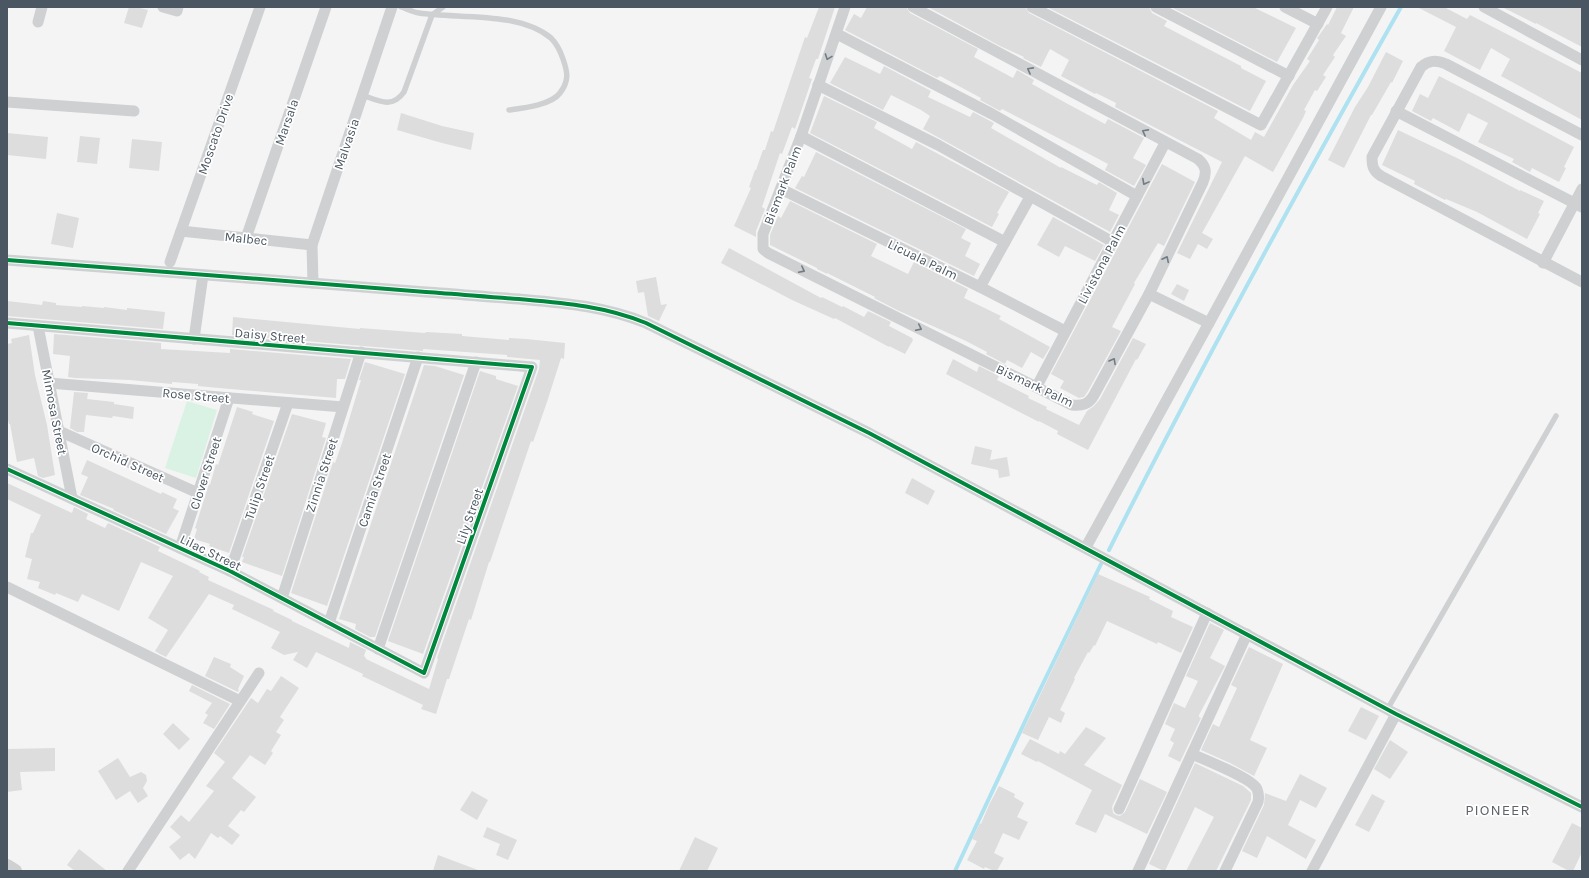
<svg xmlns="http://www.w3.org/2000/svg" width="1589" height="878" viewBox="0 0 1589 878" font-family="Karla,sans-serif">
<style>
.green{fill:#d9f2e3}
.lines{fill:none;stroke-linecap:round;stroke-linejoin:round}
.stream{stroke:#aee2f0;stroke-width:4}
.building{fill:#ddddde}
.service{stroke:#ced0d2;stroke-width:5.5}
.minor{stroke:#ced0d2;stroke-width:11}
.tertiary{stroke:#ced0d2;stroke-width:14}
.cycleway-casing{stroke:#fff;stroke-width:6}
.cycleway{stroke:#00873e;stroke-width:4}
.oneway{stroke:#727b83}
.labels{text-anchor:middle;stroke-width:3.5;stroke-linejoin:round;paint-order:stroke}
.street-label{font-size:13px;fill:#4a5661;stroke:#fff}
.quarter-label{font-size:15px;letter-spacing:1px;fill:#5f6368;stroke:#fff}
</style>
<rect width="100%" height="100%" fill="#f4f4f4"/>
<polygon class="green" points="187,401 217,410 196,478 165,468"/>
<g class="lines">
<g class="stream">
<path d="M 1109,550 C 1201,366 1300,186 1401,7"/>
<polyline points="955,871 1036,698 1101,564"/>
</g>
</g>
<g class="building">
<polygon points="129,7 136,7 148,10 142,28 124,23"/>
<polygon points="819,7 835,7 818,59 816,59 809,78 812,79 795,129 792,127 782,154 780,153 762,207 765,209 756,231 756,237 734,226 751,188 749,187 755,170 756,170 763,150 765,150 771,131 773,132 805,37 807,38"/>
<polygon points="867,7 906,7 910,13 978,49 974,57 1013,78 1017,70 1034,80 1032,84 1066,103 1105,124 1108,119 1144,138 1133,158 1146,165 1134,186 1105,170 1108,164 1091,155 1002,109 1000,111 980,100 981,98 940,76 937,78 845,30 854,14 861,18"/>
<polygon points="928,7 1025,7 1029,13 1218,111 1214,118 1251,140 1255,132 1264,137 1293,85 1310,61 1307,59 1319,40 1317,38 1318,37 1327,24 1328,25 1337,7 1354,7 1341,33 1346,36 1333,55 1335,57 1323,75 1326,77 1317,91 1315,90 1304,110 1306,111 1303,118 1273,172 1245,156 1202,233 1213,239 1207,249 1198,244 1190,259 1177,253 1222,162 1115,107 1116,103 1096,93 1095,94 1061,76 1069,60 1050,49 1041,67 1023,58 1024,57 1000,46"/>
<polygon points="1047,7 1149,7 1152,13 1167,21 1164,26 1241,66 1241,68 1266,81 1250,111"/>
<polygon points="1171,7 1253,7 1296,28 1277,62"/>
<polygon points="1417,7 1444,7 1467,19 1470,15 1582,73 1582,120 1501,76 1510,59 1491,48 1480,70 1444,51 1456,27"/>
<polygon points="1502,7 1582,7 1582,47 1536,23 1536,24"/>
<polygon points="1386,52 1403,61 1392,83 1391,82 1372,115 1371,115 1344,168 1328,160 1355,107 1368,87"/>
<polygon points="845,57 880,74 884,66 931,91 928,97 970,117 973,112 994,123 991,128 1061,168 1061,167 1097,185 1099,182 1117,193 1109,210 1119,215 1110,232 923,129 930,116 921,110 891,95 883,110 830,83"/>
<polygon points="1439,76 1480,97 1574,147 1564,167 1566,168 1559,182 1532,168 1530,172 1512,162 1514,159 1478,142 1488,123 1468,113 1459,132 1433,118 1431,121 1412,111 1420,94 1428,98"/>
<polygon points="824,96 877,122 874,128 912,149 916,142 1009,192 997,213 999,214 992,227 810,133"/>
<polygon points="401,113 442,126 474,133 471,150 442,143 397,130"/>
<polygon points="1398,130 1459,159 1520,191 1520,190 1544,201 1538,213 1540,214 1527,239 1477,212 1446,199 1445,200 1414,184 1415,181 1382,165"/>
<polygon points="7,133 48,137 46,159 7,155"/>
<polygon points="80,136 100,138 97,164 77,162"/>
<polygon points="132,139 162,142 159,171 129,168"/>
<polygon points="816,152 966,229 961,238 971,243 965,256 980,264 974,276 795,188 802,176 804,177"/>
<polygon points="1162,164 1195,182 1164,246 1158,243 1134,283 1135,284 1112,327 1121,331 1088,391 1084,397 1079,398 1060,388 1064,381 1051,374"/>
<polygon points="790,201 877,244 871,256 908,274 914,262 968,289 964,298 1001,316 999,319 1050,347 1043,359 1031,352 1022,368 1007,360 1005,364 986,354 987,352 966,341 897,310 874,298 875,297 827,273 827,274 817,269 817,268 770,245 770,235 778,216 781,218"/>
<polygon points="57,213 79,218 73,248 51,244"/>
<polygon points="1053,217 1104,245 1095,261 1065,246 1059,257 1037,245"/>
<polygon points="729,248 821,298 822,297 842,307 843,306 864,317 868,311 891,322 889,326 912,338 913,340 905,354 889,346 889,347 835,318 834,319 792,300 721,263"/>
<polygon points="656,277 661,305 667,304 659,321 648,316 644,292 638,293 636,281"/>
<polygon points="1177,284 1189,290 1184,301 1171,294"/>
<polygon points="7,301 42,305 43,301 56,303 56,305 82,307 82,306 104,308 104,307 127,310 127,308 165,312 163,329 7,316"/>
<polygon points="233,317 360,329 360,328 425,333 426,332 462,334 462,336 509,340 509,338 526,339 565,343 564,359 561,358 547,402 533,442 531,441 490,562 489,562 471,620 469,619 449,679 447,679 436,714 421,709 423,705 362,676 363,674 316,652 307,668 293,660 298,652 284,655 271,648 280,632 232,609 234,605 209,594 166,657 160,654 155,651 168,630 148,618 173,576 141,562 119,611 82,594 78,602 56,593 55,595 38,588 40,582 27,579 32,559 25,557 31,533 33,533 41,515 7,499 7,483 72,513 74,507 88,514 86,519 105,528 108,523 160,547 158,551 200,571 199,572 209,577 208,580 274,610 273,611 292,620 292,621 349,648 350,642 366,650 364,656 366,658 366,659 429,689 438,659 437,658 539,369 540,360 507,357 507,355 423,349 423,351 232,335"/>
<polygon points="54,334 161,343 161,349 230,353 230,349 351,359 345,379 337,379 336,398 219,388 198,386 198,384 172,382 172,384 130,380 75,378 68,377 70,356 53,354"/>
<polygon points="29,335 35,375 47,425 55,475 43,478 38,476 34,458 17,462 10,424 9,424 7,416 7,344 12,343 11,339"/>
<polygon points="1133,338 1146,344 1137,360 1136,359 1088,450 1057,434 1058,431 1039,421 1039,422 946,374 953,359 977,372 979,366 999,376 997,380 1029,396 1028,398 1047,407 1046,409 1079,425 1087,411 1094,406 1100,399"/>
<polygon points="365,362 405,374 327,606 291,593 333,462 335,463 342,443 361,380 359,380"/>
<polygon points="424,365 435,366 464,375 375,637 370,637 355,629 356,624 339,619"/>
<polygon points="480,371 496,376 496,379 518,386 423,654 388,641"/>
<polygon points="74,392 88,393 87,399 114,402 114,404 134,407 133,419 113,416 112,418 86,415 84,432 77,432 70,428"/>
<polygon points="237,407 253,412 252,414 274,421 229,553 209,546 210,544 194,539 197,529 195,528 209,484 210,485 216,464 218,465"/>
<polygon points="292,414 326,423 322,437 326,438 282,576 242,562 244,557 242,557"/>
<polygon points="975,446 992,450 990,460 1007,457 1010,476 999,478 998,470 971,464"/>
<polygon points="87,460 161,494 162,492 177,499 173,508 179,511 166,534 113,510 114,509 80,495 88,477 81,474"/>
<polygon points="912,478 935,491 928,505 905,493"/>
<polygon points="1098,574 1150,597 1149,599 1173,611 1171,617 1193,627 1181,653 1158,642 1157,644 1107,621 1095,646 1094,645 1089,653 1088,652 1074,678 1075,679 1060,710 1065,713 1061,723 1049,717 1038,740 1022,733"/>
<polygon points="1210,623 1224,630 1210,658 1225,666 1199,715 1199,717 1201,718 1180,762 1168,756 1174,743 1170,740 1175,729 1165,724 1174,703 1185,708 1198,681 1186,676"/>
<polygon points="1249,647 1283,664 1250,740 1267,748 1254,776 1230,763 1201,750 1213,724 1219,727 1237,688 1231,685"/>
<polygon points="214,657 231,664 230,667 244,676 238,689 239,690 238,692 205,676"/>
<polygon points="281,676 299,688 280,717 284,720 276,732 281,735 271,751 273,753 265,765 250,755 232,778 256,797 244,812 241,810 228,826 240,835 232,845 220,836 218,838 211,833 195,859 189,853 180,860 169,847 181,837 170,827 181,815 189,822 214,791 206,786 225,762 214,753 251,698 258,703 267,689 271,691"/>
<polygon points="192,685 230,704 214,729 203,723 208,715 205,713 212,703 189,691"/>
<polygon points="1361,707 1379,716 1366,740 1348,731"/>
<polygon points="173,723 190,739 179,750 163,734"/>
<polygon points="1086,727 1106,738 1084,765 1122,785 1112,807 1113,813 1116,815 1120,816 1125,812 1140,779 1167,792 1147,834 1105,814 1096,833 1075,824 1092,790 1038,761 1037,762 1021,754 1030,739 1059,754 1060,751 1065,754"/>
<polygon points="1390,740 1408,752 1390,779 1374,769"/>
<polygon points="55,748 55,771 20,772 22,790 7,792 7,749"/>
<polygon points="118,758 130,777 141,772 146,775 147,781 143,788 148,796 138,803 130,791 116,800 98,771"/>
<polygon points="1195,763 1243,786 1251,793 1251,800 1216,871 1186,871 1214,817 1195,807 1165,871 1164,871 1149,864"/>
<polygon points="1300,774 1327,788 1316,808 1300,800 1288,825 1316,840 1306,859 1267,836 1257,858 1242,851 1264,805 1265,793 1286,801"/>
<polygon points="999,786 1015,794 1014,797 1024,803 1017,817 1028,822 1019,840 1003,833 994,853 1004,858 997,871 994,871 985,867 984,869 967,860 977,841 972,839 980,823 981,824 989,805"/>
<polygon points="472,791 488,800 477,820 460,810"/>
<polygon points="1372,794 1385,801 1369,832 1355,825"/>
<polygon points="1572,823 1582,828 1582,852 1573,871 1569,871 1552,862"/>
<polygon points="487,827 517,840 508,860 496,855 500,844 483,837"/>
<polygon points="695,837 718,848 707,871 679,871"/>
<polygon points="79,849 107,871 75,871 67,865"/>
<polygon points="438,855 478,870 477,871 433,871"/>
</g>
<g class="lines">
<g class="service">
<path d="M 401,7 C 407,9 413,12 419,13 C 458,19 518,11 551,38 C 556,43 561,53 563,59 C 568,73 569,81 560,93 C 551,105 524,108 509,110"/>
<path d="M 362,95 C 379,101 392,109 404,92 L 432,15 L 443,7"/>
<polyline points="1387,710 1556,416"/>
</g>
<g class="minor">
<polyline points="163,7 177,11 178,7"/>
<path d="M 845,7 L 801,136 L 763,234 L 763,249 L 768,253 L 1072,405 C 1083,406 1089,404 1094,395 L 1149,294 L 1203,182 C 1207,172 1206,166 1198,159 L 913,7"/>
<polyline points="1032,7 1261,125 1327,7"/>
<polyline points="1156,7 1289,76"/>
<polyline points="1285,7 1318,24"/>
<polyline points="1484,7 1582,60"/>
<polyline points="38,22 42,7"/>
<polyline points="837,34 992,114 1137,196"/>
<polyline points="818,85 938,145 1113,242"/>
<polyline points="7,102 134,111"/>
<polyline points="1396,111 1582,207"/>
<path d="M 1582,135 L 1446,64 C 1436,60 1429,60 1421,67 L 1372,157 C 1372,166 1373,171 1381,176 L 1582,282"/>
<polyline points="801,136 1005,242"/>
<polyline points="781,189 980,287 1065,331"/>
<polyline points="181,231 312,245"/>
<polyline points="246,238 326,7"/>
<path d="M 7,260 C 147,271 286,280 426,292 C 457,294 488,297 519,299 C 564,303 604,306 646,323 L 869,433 L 1396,714 L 1582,807"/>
<polyline points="170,262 260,7"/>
<polyline points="1543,263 1582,189"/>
<polyline points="313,283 312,245 392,7"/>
<polyline points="980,287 1030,197"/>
<polyline points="1149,294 1209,323"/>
<polyline points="7,323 532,367 424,673 230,571 7,469"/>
<polyline points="38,326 72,498"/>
<polyline points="194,339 203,275"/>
<polyline points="49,383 343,407"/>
<polyline points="1037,386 1165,143"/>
<polyline points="59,431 198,493"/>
<polyline points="1086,547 1209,323 1381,7"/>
<polyline points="180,548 229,398"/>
<polyline points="230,571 288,403"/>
<polyline points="7,587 240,701"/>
<polyline points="282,598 361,352"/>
<polyline points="329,623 418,357"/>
<polyline points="378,649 476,362"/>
<path d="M 1192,754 C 1205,760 1252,778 1257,789 C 1259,794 1259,797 1258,802 L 1225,871"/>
<polyline points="1119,809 1207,613"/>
<polyline points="128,871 259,673"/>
<polyline points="1138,871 1247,634"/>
<polyline points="1312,871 1396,714"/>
</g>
<polyline class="tertiary" points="7,866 15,871"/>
<g class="cycleway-casing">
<g id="cycleway">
<path d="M 7,260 C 147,271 286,280 426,292 C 457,294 488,297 519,299 C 564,303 604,306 646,323 L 869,433 L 1396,714 L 1582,807"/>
<polyline points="7,323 532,367 424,673 230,571 7,469"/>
</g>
</g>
<use href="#cycleway" class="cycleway"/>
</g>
<defs><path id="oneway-chevron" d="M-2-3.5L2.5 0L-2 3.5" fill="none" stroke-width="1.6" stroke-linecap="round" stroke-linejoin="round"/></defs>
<g class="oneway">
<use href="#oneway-chevron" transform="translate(828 57) rotate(110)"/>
<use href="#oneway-chevron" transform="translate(1030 70) rotate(-152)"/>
<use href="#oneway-chevron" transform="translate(1145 132) rotate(-152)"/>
<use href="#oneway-chevron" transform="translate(1145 182) rotate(118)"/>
<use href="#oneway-chevron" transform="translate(1166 259) rotate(-64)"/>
<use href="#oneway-chevron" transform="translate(802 270) rotate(27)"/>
<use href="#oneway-chevron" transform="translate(919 328) rotate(26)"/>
<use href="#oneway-chevron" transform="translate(1113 361) rotate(-61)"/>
</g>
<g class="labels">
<g class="street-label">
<text transform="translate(286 122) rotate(-71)" y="5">Marsala</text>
<text transform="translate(215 134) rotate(-71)" y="5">Moscato Drive</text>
<text transform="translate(346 144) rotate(-71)" y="5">Malvasia</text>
<text transform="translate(782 185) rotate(-69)" y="5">Bismark Palm</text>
<text transform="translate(246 238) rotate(6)" y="5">Malbec</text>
<text transform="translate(923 259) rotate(26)" y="5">Licuala Palm</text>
<text transform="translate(1101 264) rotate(-62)" y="5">Livistona Palm</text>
<text transform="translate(270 335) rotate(5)" y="5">Daisy Street</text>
<text transform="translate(1035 385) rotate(25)" y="5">Bismark Palm</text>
<text transform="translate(196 395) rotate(5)" y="5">Rose Street</text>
<text transform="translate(55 412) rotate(79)" y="5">Mimosa Street</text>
<text transform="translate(128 462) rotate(24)" y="5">Orchid Street</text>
<text transform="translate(205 473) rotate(-72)" y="5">Clover Street</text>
<text transform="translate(321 475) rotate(-72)" y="5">Zinnia Street</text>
<text transform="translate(259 487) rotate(-71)" y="5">Tulip Street</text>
<text transform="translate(374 490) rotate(-71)" y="5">Camia Street</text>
<text transform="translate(469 516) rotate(-71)" y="5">Lily Street</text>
<text transform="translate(211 552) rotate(26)" y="5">Lilac Street</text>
</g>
<g class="quarter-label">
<text x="1498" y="815">PIONEER</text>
</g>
</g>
<rect width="1589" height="878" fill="none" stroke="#4a5661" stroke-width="16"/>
</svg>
